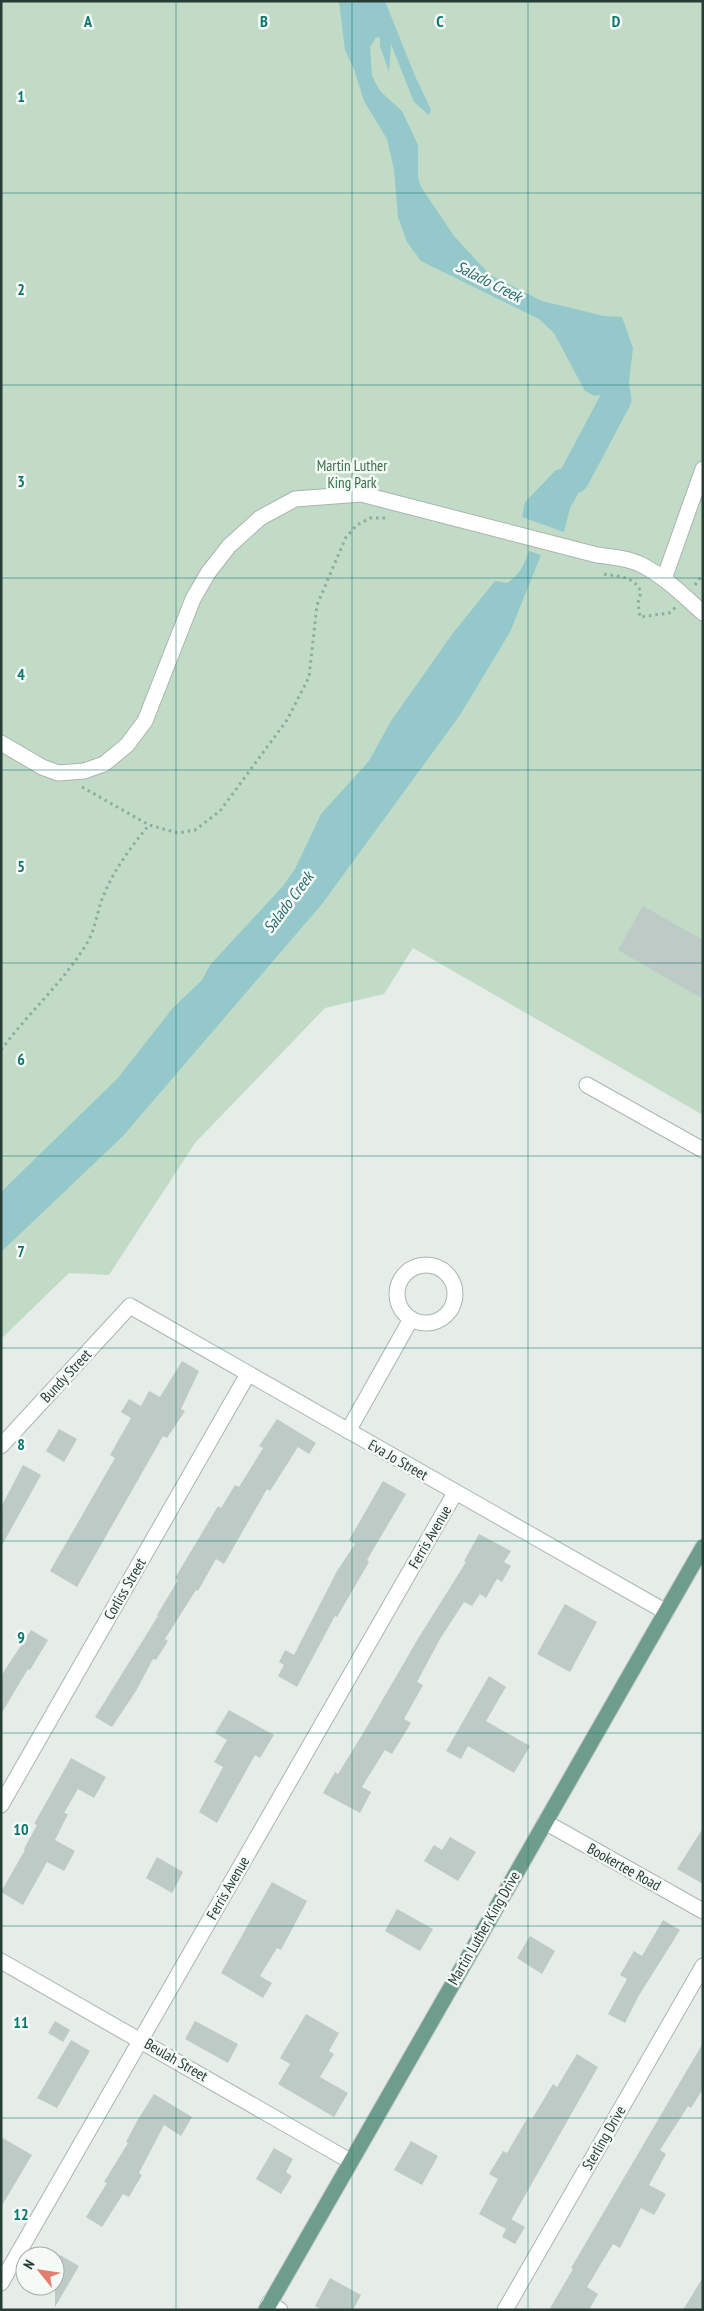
<svg xmlns="http://www.w3.org/2000/svg" width="704" height="2311" viewBox="0 0 704 2311" font-family="'PT Sans Narrow',sans-serif">
<style>
.green{fill:#c1dbc6}
.water{fill:#94c8cb}
.lines{fill:none;stroke-linecap:round;stroke-linejoin:round}
.river{stroke:#94c8cb;stroke-width:31}
.building{fill:#becac5}
.minor-casing{stroke:#a9b5af;stroke-width:17}
.major-casing{stroke:#c2c9c6;stroke-width:17}
.path{stroke:#8aad9e;stroke-width:3;stroke-dasharray:2.5 4;stroke-linecap:butt}
.minor{stroke:#fff;stroke-width:15}
.major{stroke:#6f9d8d;stroke-width:15}
.grid{fill:none;stroke:#0f766e;stroke-width:1;stroke-opacity:0.55}
.labels{text-anchor:middle;stroke-width:5;stroke-linejoin:round;paint-order:stroke}
.park-label{font-size:15px;fill:#357046;stroke:#f6faf7}
.street-label{font-size:15px;fill:#263d35;stroke:#f6faf7}
.water-label{font-size:16px;font-style:italic;fill:#276d73;stroke:#f6faf7}
.grid-label{font-size:16px;text-anchor:middle;font-weight:bold;fill:#0f766e;stroke:#f6faf7;stroke-width:5;stroke-linejoin:round;paint-order:stroke}
</style>
<rect width="100%" height="100%" fill="#e6ede9"/>
<polygon class="green" points="1,1 703,1 703,1115 413,948 384,994 325,1008 195,1143 109,1275 69,1273 1,1339"/>
<g class="water">
<polygon points="339,1 385,1 415,76 431,110 429,115 414,102 391,44 389,72 380,46 380,38 376,37 370,47 372,76 380,91 402,111 418,145 418,177 421,187 454,236 490,275 542,301 604,316 622,317 633,348 627,398 612,434 570,508 564,532 522,517 525,502 556,470 575,465 605,426 611,412 611,393 609,392 595,396 585,391 554,333 539,319 421,261 407,242 398,217 394,169 387,139 364,101 354,69 345,50"/>
<path d="M 529,551 L 541,555 L 510,632 L 460,715 L 322,904 L 123,1136 L 1,1252 L 1,1192 L 118,1078 L 172,1009 L 202,980 L 210,965 L 283,886 L 295,869 L 321,814 L 369,761 L 391,721 L 453,633 L 495,581 L 507,583 C 520,575 524,565 529,551 Z"/>
</g>
<g class="lines">
<polyline class="river" points="574,478 616,399 610,366"/>
</g>
<g class="building">
<polygon points="643,906 703,940 703,999 618,950"/>
<polygon points="182,1361 199,1371 181,1409 185,1411 167,1438 163,1436 77,1587 50,1571 115,1458 110,1455 131,1418 121,1412 129,1399 141,1406 149,1391 160,1397"/>
<polygon points="277,1419 316,1443 309,1454 298,1447 270,1491 267,1489 224,1564 216,1559 198,1591 196,1590 165,1639 168,1641 156,1660 153,1659 136,1691 112,1727 95,1717 158,1616 157,1615 178,1580 175,1578 218,1506 221,1508 235,1485 239,1487 263,1448 259,1446"/>
<polygon points="59,1429 77,1439 64,1462 46,1451"/>
<polygon points="23,1465 41,1475 1,1547 1,1507"/>
<polygon points="383,1481 406,1494 367,1560 369,1562 337,1617 335,1616 297,1687 278,1676 284,1665 279,1662 285,1650 294,1655 337,1571 355,1544 349,1540"/>
<polygon points="479,1534 511,1551 504,1562 511,1566 502,1582 497,1579 486,1598 480,1594 472,1606 464,1602 440,1639 417,1682 423,1685 404,1719 411,1723 392,1754 385,1750 362,1787 371,1792 360,1813 323,1793 335,1772 338,1774 362,1735 419,1637 466,1562 464,1561"/>
<polygon points="565,1604 597,1622 570,1672 537,1654"/>
<polygon points="31,1630 48,1640 30,1670 28,1669 1,1714 1,1676"/>
<polygon points="489,1676 506,1687 486,1721 530,1746 514,1773 468,1746 461,1759 446,1751"/>
<polygon points="229,1710 274,1735 260,1758 255,1755 217,1823 199,1812 223,1767 214,1762 227,1740 215,1733"/>
<polygon points="71,1758 106,1777 94,1798 78,1789 64,1813 68,1814 55,1840 75,1851 64,1871 47,1862 23,1905 1,1892 25,1850 24,1849 37,1825 34,1824"/>
<polygon points="703,1828 703,1884 677,1869"/>
<polygon points="450,1837 476,1852 458,1881 424,1861 434,1845 442,1850"/>
<polygon points="157,1857 183,1872 172,1893 146,1878"/>
<polygon points="272,1882 307,1901 281,1950 277,1948 260,1976 272,1983 263,1998 221,1973"/>
<polygon points="397,1909 433,1929 420,1951 385,1931"/>
<polygon points="663,1920 680,1930 638,1997 625,2023 608,2014 627,1979 620,1975 634,1951 642,1956"/>
<polygon points="530,1936 555,1951 542,1974 517,1958"/>
<polygon points="306,2014 339,2033 329,2051 334,2054 320,2077 348,2093 334,2117 278,2084 290,2064 280,2058"/>
<polygon points="55,2021 70,2030 63,2042 48,2033"/>
<polygon points="195,2021 238,2044 228,2063 185,2039"/>
<polygon points="71,2040 90,2051 57,2108 37,2098"/>
<polygon points="703,2043 703,2089 691,2108 688,2106 660,2150 666,2154 649,2185 666,2194 654,2215 641,2208 620,2248 613,2244 587,2287 598,2294 589,2310 549,2310 573,2269 571,2268"/>
<polygon points="577,2054 598,2067 506,2229 479,2214 498,2179 489,2174 503,2151 507,2153 528,2117 532,2119 553,2084 557,2087"/>
<polygon points="154,2094 192,2117 181,2136 164,2125 139,2173 142,2175 129,2197 123,2194 102,2227 86,2217 107,2183 104,2182 128,2143 126,2142 137,2121"/>
<polygon points="1,2137 32,2155 1,2207"/>
<polygon points="411,2141 438,2156 422,2185 394,2170"/>
<polygon points="274,2148 293,2159 286,2172 292,2176 281,2194 256,2179"/>
<polygon points="511,2219 525,2227 515,2244 502,2237"/>
<polygon points="60,2255 79,2266 55,2307 55,2264"/>
<polygon points="703,2277 703,2310 683,2310"/>
<polygon points="330,2278 361,2295 353,2310 322,2310 315,2306"/>
</g>
<g class="lines">
<g class="minor-casing">
<g id="minor">
<polyline points="664,579 703,469"/>
<path d="M 1,743 L 42,767 L 58,773 L 84,771 L 104,764 L 127,745 L 145,721 L 193,599 L 208,573 L 229,546 L 260,518 L 295,499 L 361,494 L 597,555 C 612,557 628,558 642,565 C 665,577 684,596 703,613"/>
<polyline points="587,1085 703,1150"/>
<circle cx="426" cy="1294" r="29"/>
<polyline points="348,1431 411,1319"/>
<polyline points="1,1446 130,1306 666,1612"/>
<polyline points="1,1805 248,1374"/>
<polyline points="545,1822 703,1911"/>
<polyline points="1,1961 350,2161"/>
<polyline points="1,2283 455,1493"/>
<polyline points="269,2303 280,2310"/>
<polyline points="505,2310 703,1966"/>
</g>
</g>
<g class="major-casing">
<polyline id="major" points="266,2310 703,1547"/>
</g>
<g class="path">
<path d="M 604,574 C 620,577 634,576 641,592 L 638,603 L 640,617 L 669,613 L 676,607"/>
<polyline points="695,585 703,574"/>
<polyline points="82,787 149,825 178,833 195,830 220,811 287,720 309,677 317,605 346,537 357,525 370,518 385,518"/>
<path d="M 1,1050 C 28,1013 63,983 87,943 C 95,930 97,913 102,899 C 113,871 130,848 149,825"/>
</g>
<use href="#minor" class="minor"/>
<use href="#major" class="major"/>
</g>
<path class="grid" d="M 176,1 L 176,2310M 352,1 L 352,2310M 528,1 L 528,2310M 1,193 L 703,193M 1,385 L 703,385M 1,578 L 703,578M 1,770 L 703,770M 1,963 L 703,963M 1,1156 L 703,1156M 1,1348 L 703,1348M 1,1541 L 703,1541M 1,1733 L 703,1733M 1,1926 L 703,1926M 1,2118 L 703,2118"/>
<g class="labels">
<g class="park-label">
<text x="352" y="471">Martin Luther<tspan x="352" dy="17">King Park</tspan></text>
</g>
<g class="street-label">
<text transform="translate(66 1376) rotate(-47)" y="5">Bundy Street</text>
<text transform="translate(398 1460) rotate(30)" y="5">Eva Jo Street</text>
<text transform="translate(430 1537) rotate(-60)" y="5">Ferris Avenue</text>
<text transform="translate(125 1589) rotate(-60)" y="5">Corliss Street</text>
<text transform="translate(624 1867) rotate(29)" y="5">Bookertee Road</text>
<text transform="translate(228 1888) rotate(-60)" y="5">Ferris Avenue</text>
<text transform="translate(484 1928) rotate(-60)" y="5">Martin Luther King Drive</text>
<text transform="translate(176 2060) rotate(30)" y="5">Beulah Street</text>
<text transform="translate(604 2138) rotate(-60)" y="5">Sterling Drive</text>
</g>
<g class="water-label">
<text transform="translate(489 281) rotate(27)" y="6">Salado Creek</text>
<text transform="translate(288 902) rotate(-53)" y="6">Salado Creek</text>
</g>
</g>
<g class="grid-label">
<text x="88" y="27">A</text>
<text x="264" y="27">B</text>
<text x="440" y="27">C</text>
<text x="616" y="27">D</text>
<text x="21" y="102">1</text>
<text x="21" y="295">2</text>
<text x="21" y="487">3</text>
<text x="21" y="680">4</text>
<text x="21" y="872">5</text>
<text x="21" y="1065">6</text>
<text x="21" y="1257">7</text>
<text x="21" y="1450">8</text>
<text x="21" y="1643">9</text>
<text x="21" y="1835">10</text>
<text x="21" y="2028">11</text>
<text x="21" y="2220">12</text>
</g>
<rect width="704" height="2311" fill="none" stroke="#263d35" stroke-width="5"/>
<g transform="translate(40 2271) rotate(300)"><circle r="24" fill="#f6faf7" stroke="#a3aea9"/>
<path d="M0-4L9 19L0 12L-9 19Z" fill="#e37f6e"/>
<text y="-8" font-size="14" font-weight="bold" text-anchor="middle" fill="#263d35">N</text>
</g>
</svg>
